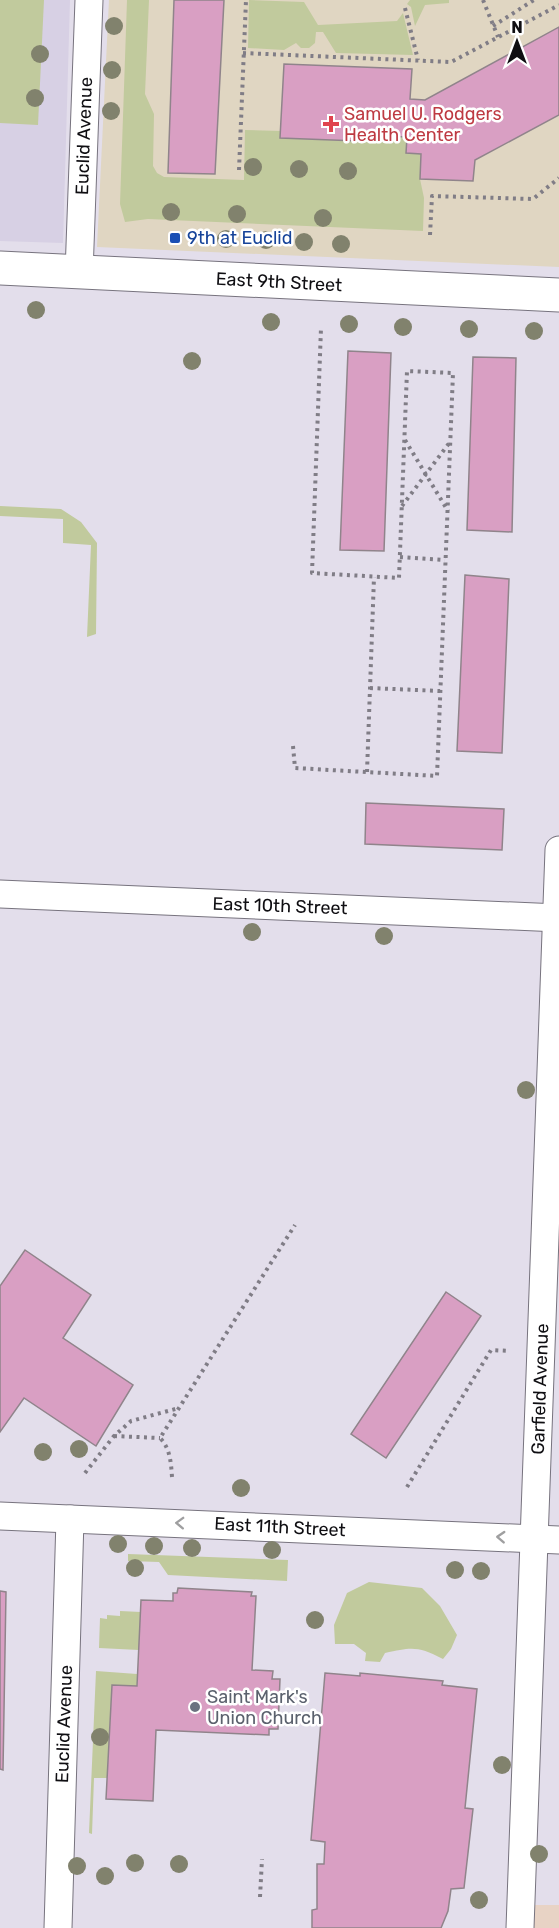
<svg xmlns="http://www.w3.org/2000/svg" width="559" height="1928" viewBox="0 0 559 1928" font-family="Rubik,sans-serif">
<style>
.commercial{fill:#e8d3c5}
.built{fill:#d7d0e4}
.medical{fill:#e0d6c2}
.green{fill:#c1ca9d}
.building{fill:#d99fc3;stroke:#90848b;stroke-width:1.5}
.lines{fill:none;stroke-linecap:round;stroke-linejoin:round}
.minor-casing{stroke:#77737e;stroke-width:29}
.secondary-casing{stroke:#77737e;stroke-width:35}
.path{stroke:#807d86;stroke-width:4;stroke-dasharray:3 4.5;stroke-linecap:butt}
.minor{stroke:#fff;stroke-width:27}
.secondary{stroke:#fff;stroke-width:33}
.tree{fill:#81826d}
.oneway{stroke:#9f9fa0}
.health-dot{fill:#e0444e;stroke:#fff;stroke-width:2}
.transit-dot{fill:#1a4fb4;stroke:#fff;stroke-width:2}
.worship-dot{fill:#6b7280;stroke:#fff;stroke-width:2}
.labels{text-anchor:middle;stroke-width:5;stroke-linejoin:round;paint-order:stroke}
.health-label{font-size:18px;fill:#be3a42;stroke:#fff;text-anchor:start}
.street-label{font-size:18px;fill:#0f0e12;stroke:#fff}
.transit-label{font-size:18px;fill:#164399;stroke:#fff;text-anchor:start}
.worship-label{font-size:18px;fill:#5b616d;stroke:#fff;text-anchor:start}
</style>
<rect width="100%" height="100%" fill="#e3deeb"/>
<rect class="commercial" x="534" y="1905" width="25" height="23"/>
<polygon class="built" points="0,0 70,0 63,243 0,241"/>
<polygon class="medical" points="109,0 559,0 559,267 97,247"/>
<g class="green">
<polygon points="0,0 44,0 38,125 0,123"/>
<polygon points="127,0 149,0 145,94 154,114 153,166 157,173 164,177 244,180 245,130 281,131 281,138 358,141 359,135 407,137 406,153 421,154 420,179 424,198 423,231 148,219 125,222 120,204"/>
<polygon points="249,0 304,2 318,25 397,21 403,13 413,55 336,53 323,32 316,32 315,43 309,48 301,48 296,43 284,50 248,48"/>
<polygon points="410,0 449,0 449,3 425,5 415,26 411,7 407,4"/>
<polygon points="0,506 61,509 81,522 97,543 96,634 87,637 91,545 63,543 63,519 0,516"/>
<polygon points="128,1554 288,1560 287,1581 168,1575 159,1562 128,1561"/>
<path d="M 369,1582 L 422,1588 L 440,1606 L 457,1635 L 451,1649 L 443,1659 C 418,1646 412,1647 385,1653 L 380,1662 L 365,1661 L 366,1653 L 354,1644 L 335,1644 L 334,1625 L 347,1593 Z"/>
<polygon points="120,1611 141,1612 139,1650 99,1648 100,1618 107,1619 107,1615 120,1616"/>
<polygon points="96,1671 137,1674 137,1686 112,1685 107,1778 94,1778 92,1834 89,1833"/>
</g>
<g class="building">
<polygon points="174,0 224,0 215,174 168,173"/>
<polygon points="559,27 559,115 475,160 473,181 420,179 421,154 406,153 407,137 359,135 358,141 280,138 284,64 412,69 410,99 425,100"/>
<polygon points="348,351 391,353 384,551 340,550"/>
<polygon points="473,357 516,358 512,532 467,530"/>
<polygon points="465,575 509,579 502,753 457,751"/>
<polygon points="366,803 504,809 502,850 365,844"/>
<polygon points="25,1250 91,1295 63,1338 133,1385 96,1446 24,1398 0,1432 0,1286"/>
<polygon points="446,1292 481,1316 386,1458 351,1434"/>
<polygon points="178,1588 252,1592 251,1596 256,1596 252,1670 273,1671 272,1679 280,1679 278,1729 269,1729 269,1735 156,1730 153,1801 106,1799 112,1685 137,1686 141,1600 173,1601 173,1593 177,1593"/>
<polygon points="0,1591 6,1592 3,1770 0,1769"/>
<polygon points="325,1673 360,1676 360,1673 443,1681 442,1685 477,1689 465,1808 473,1809 464,1888 451,1889 448,1911 441,1928 312,1928 312,1910 317,1909 317,1864 324,1864 325,1842 311,1840"/>
</g>
<g class="lines">
<g class="minor-casing">
<g id="minor">
<polyline points="79,273 89,0"/>
<polyline points="0,894 559,918"/>
<polyline points="0,1516 559,1540"/>
<polyline points="58,1928 70,1519"/>
<polyline points="520,1928 559,850"/>
</g>
</g>
<g class="secondary-casing">
<polyline id="secondary" points="0,268 559,295"/>
</g>
<g class="path">
<polyline points="483,0 498,37"/>
<polyline points="405,8 418,60"/>
<polyline points="493,26 534,0"/>
<polyline points="243,53 451,62 559,5"/>
<polyline points="239,170 246,0"/>
<polyline points="430,235 432,196 533,199 559,178"/>
<polyline points="405,440 448,511"/>
<polyline points="402,506 450,442"/>
<polyline points="400,557 445,560"/>
<polyline points="370,688 440,691"/>
<polyline points="293,746 295,768 437,776 453,373 407,371 399,578 312,573 321,328"/>
<polyline points="367,772 374,577"/>
<polyline points="114,1436 160,1438"/>
<polyline points="85,1473 114,1436 131,1421 179,1408"/>
<path d="M 172,1477 C 171,1462 170,1448 160,1438 L 295,1225"/>
<polyline points="407,1487 491,1350 510,1351"/>
<polyline points="260,1897 262,1859"/>
</g>
<use href="#minor" class="minor"/>
<use href="#secondary" class="secondary"/>
</g>
<g class="tree">
<circle cx="114" cy="26" r="9"/>
<circle cx="40" cy="54" r="9"/>
<circle cx="112" cy="70" r="9"/>
<circle cx="35" cy="98" r="9"/>
<circle cx="111" cy="111" r="9"/>
<circle cx="253" cy="167" r="9"/>
<circle cx="299" cy="169" r="9"/>
<circle cx="348" cy="171" r="9"/>
<circle cx="171" cy="212" r="9"/>
<circle cx="237" cy="214" r="9"/>
<circle cx="323" cy="218" r="9"/>
<circle cx="226" cy="239" r="9"/>
<circle cx="266" cy="240" r="9"/>
<circle cx="304" cy="242" r="9"/>
<circle cx="341" cy="244" r="9"/>
<circle cx="36" cy="310" r="9"/>
<circle cx="271" cy="322" r="9"/>
<circle cx="349" cy="324" r="9"/>
<circle cx="403" cy="327" r="9"/>
<circle cx="469" cy="329" r="9"/>
<circle cx="534" cy="331" r="9"/>
<circle cx="192" cy="361" r="9"/>
<circle cx="252" cy="932" r="9"/>
<circle cx="384" cy="936" r="9"/>
<circle cx="526" cy="1090" r="9"/>
<circle cx="79" cy="1449" r="9"/>
<circle cx="43" cy="1452" r="9"/>
<circle cx="241" cy="1488" r="9"/>
<circle cx="118" cy="1544" r="9"/>
<circle cx="154" cy="1546" r="9"/>
<circle cx="192" cy="1548" r="9"/>
<circle cx="272" cy="1550" r="9"/>
<circle cx="135" cy="1568" r="9"/>
<circle cx="455" cy="1570" r="9"/>
<circle cx="481" cy="1571" r="9"/>
<circle cx="315" cy="1620" r="9"/>
<circle cx="100" cy="1737" r="9"/>
<circle cx="502" cy="1765" r="9"/>
<circle cx="539" cy="1854" r="9"/>
<circle cx="135" cy="1863" r="9"/>
<circle cx="179" cy="1864" r="9"/>
<circle cx="77" cy="1866" r="9"/>
<circle cx="105" cy="1876" r="9"/>
<circle cx="479" cy="1900" r="9"/>
</g>
<defs><path id="oneway-chevron" d="M-2-3.5L2.5 0L-2 3.5" fill="none" stroke-width="1.6" stroke-linecap="round" stroke-linejoin="round" transform="scale(1.5)"/></defs>
<g class="oneway">
<use href="#oneway-chevron" transform="translate(180 1523) rotate(-178)"/>
<use href="#oneway-chevron" transform="translate(501 1537) rotate(-177)"/>
</g>
<path class="health-dot" d="M328 115h6v6h6v6h-6v6h-6v-6h-6v-6h6z"/>
<rect class="transit-dot" x="169" y="232" width="12" height="12" rx="3"/>
<circle class="worship-dot" cx="195" cy="1707" r="6"/>
<g class="labels">
<g class="health-label">
<text x="344" y="120">Samuel U. Rodgers<tspan x="344" dy="21">Health Center</tspan></text>
</g>
<g class="street-label">
<text transform="translate(84 136) rotate(-88)" y="6">Euclid Avenue</text>
<text transform="translate(279 282) rotate(3)" y="6">East 9th Street</text>
<text transform="translate(280 906) rotate(2)" y="6">East 10th Street</text>
<text transform="translate(540 1389) rotate(-88)" y="6">Garfield Avenue</text>
<text transform="translate(280 1527) rotate(3)" y="6">East 11th Street</text>
<text transform="translate(64 1724) rotate(-88)" y="6">Euclid Avenue</text>
</g>
<g class="transit-label">
<text x="187" y="244">9th at Euclid</text>
</g>
<g class="worship-label">
<text x="207" y="1703">Saint Mark's<tspan x="207" dy="21">Union Church</tspan></text>
</g>
</g>
<g transform="translate(517 42)" stroke="#ffffff" stroke-width="4.5" paint-order="stroke">
<path d="M0-4.5L10 22L0 15L-10 22Z" fill="#0f0e12"/>
<text y="-9" font-size="16" font-weight="bold" text-anchor="middle" fill="#0f0e12">N</text>
</g>
</svg>
